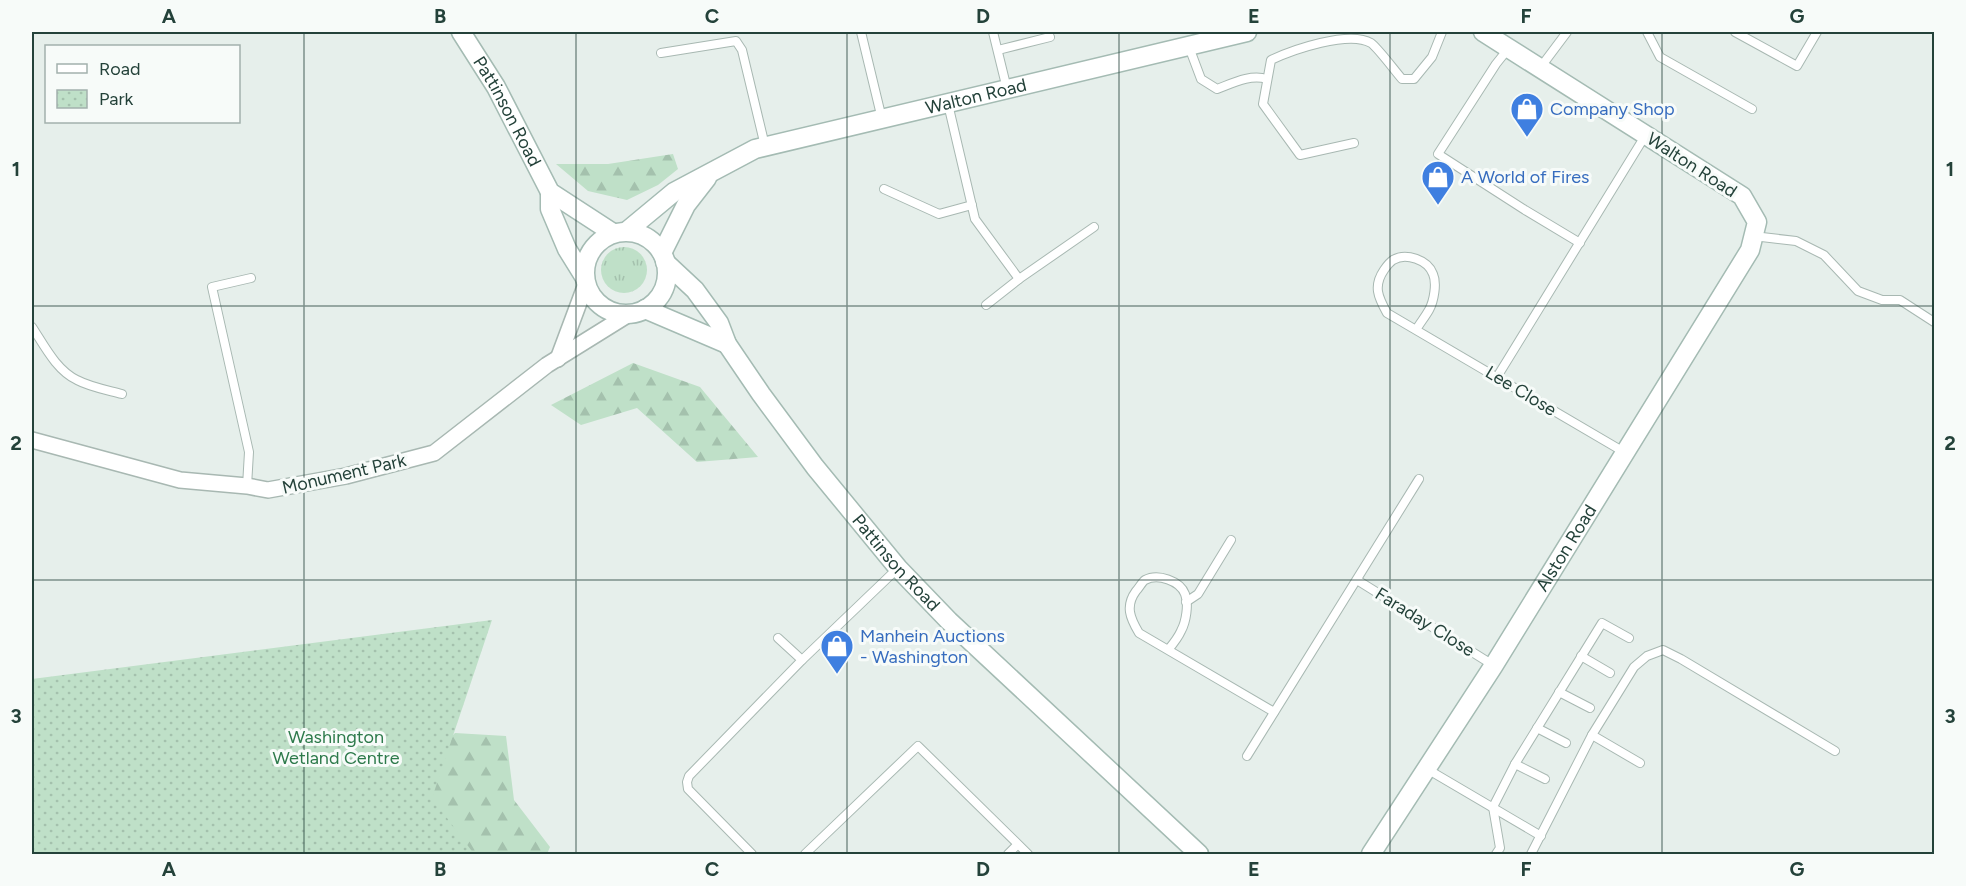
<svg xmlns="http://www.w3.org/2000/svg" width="1966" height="886" viewBox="0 0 1966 886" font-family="Figtree,sans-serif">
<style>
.grass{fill:url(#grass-tufts)}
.forest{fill:url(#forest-firs)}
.park{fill:url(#park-dots)}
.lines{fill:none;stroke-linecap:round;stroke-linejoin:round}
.lane-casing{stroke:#a8b8b2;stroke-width:10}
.street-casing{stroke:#a8b8b2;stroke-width:18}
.secondary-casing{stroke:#a4bbb3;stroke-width:21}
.lane{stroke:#fff;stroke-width:8}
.street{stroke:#fff;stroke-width:15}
.secondary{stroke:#fff;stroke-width:18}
.grid{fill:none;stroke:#24423a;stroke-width:1.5;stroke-opacity:0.55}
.labels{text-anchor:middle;stroke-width:6;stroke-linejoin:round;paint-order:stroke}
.street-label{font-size:18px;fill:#24423a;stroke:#f7fbf9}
.shop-label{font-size:18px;fill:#366cbe;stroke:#f7fbf9;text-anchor:start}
.park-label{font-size:18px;fill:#2d7a4b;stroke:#f7fbf9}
.neatline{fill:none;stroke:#24423a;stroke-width:2}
.grid-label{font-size:20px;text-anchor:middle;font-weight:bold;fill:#24423a}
</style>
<defs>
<pattern id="grass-tufts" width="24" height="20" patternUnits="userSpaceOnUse" patternTransform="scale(1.5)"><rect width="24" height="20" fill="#bfe0c8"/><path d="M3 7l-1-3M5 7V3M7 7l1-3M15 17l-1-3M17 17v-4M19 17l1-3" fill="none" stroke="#a4c1ad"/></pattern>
<pattern id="forest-firs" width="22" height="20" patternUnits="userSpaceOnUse" patternTransform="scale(1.5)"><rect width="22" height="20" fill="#bfe0c8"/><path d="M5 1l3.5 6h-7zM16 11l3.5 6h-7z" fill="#a4c1ad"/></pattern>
<pattern id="park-dots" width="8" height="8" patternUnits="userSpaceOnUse" patternTransform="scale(1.5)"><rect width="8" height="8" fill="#bfe0c8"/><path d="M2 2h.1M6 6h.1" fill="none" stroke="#a4c1ad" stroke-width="1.8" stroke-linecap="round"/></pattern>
</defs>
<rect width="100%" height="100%" fill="#e6efeb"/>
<circle class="grass" cx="624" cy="270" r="23"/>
<g class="forest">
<polygon points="673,154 678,169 658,185 627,200 588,191 556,164 608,164"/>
<polygon points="633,363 700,387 758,457 697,462 637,408 581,425 551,405"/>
<polygon points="455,733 506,736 514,800 550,847 547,854 338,854"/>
</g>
<polygon class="park" points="492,620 432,798 474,854 32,854 32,679"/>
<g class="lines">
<g class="lane-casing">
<g id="lane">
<polyline points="861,32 882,119"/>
<polyline points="993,32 1007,89"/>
<polyline points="1647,32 1660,57 1752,109"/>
<polyline points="1735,32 1797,66 1817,32"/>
<path d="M 1189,47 L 1201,79 L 1217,89 C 1233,83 1250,74 1267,79"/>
<polyline points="1508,49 1496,64 1438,154 1525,210 1580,243"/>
<polyline points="998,50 1050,37"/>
<polyline points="661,53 736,41 742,50 765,146"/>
<polyline points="1540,68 1567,32"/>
<polyline points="948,104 975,219 1019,279 1094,227"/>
<path d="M 1354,143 L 1300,155 L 1263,104 L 1271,60 C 1292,50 1349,30 1371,43 C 1378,48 1395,71 1402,79 L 1414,79 L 1432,57 L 1442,32"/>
<polyline points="884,189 939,214 972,205"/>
<polyline points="1753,236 1796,241 1824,255 1858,291 1882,300 1900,300 1934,322"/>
<polyline points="986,305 1019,279"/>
<path d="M 32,327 C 44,345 56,370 77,380 C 90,387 107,390 122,394"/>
<path d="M 1416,330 C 1420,323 1425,317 1429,310 C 1434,301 1437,283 1433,274 C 1428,260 1406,252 1393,260 C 1390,262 1386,267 1384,270 C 1373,286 1378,297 1387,313 L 1624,452"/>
<polyline points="1497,377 1645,136"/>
<polyline points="247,486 249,452 212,287 251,278"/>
<polyline points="1357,580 1493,665"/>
<polyline points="1186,602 1198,594 1231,540"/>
<polyline points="778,638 802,660 898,568"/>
<path d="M 1168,650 C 1173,644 1178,638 1181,631 C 1186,622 1189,604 1185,594 C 1180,581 1158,573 1145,580 C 1142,582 1139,588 1136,591 C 1125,606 1130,618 1139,633 L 1274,712"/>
<polyline points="1581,656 1610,673"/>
<polyline points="1559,692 1590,708"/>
<polyline points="1537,728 1566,743"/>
<polyline points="1592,735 1640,763"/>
<polyline points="1247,756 1419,479"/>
<polyline points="1515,764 1545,779"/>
<polyline points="1427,769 1541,836"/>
<polyline points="752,854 688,789 687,782 689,776 802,660"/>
<polyline points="805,854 918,746 1028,854"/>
<polyline points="1008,854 1017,845"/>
<polyline points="1496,854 1500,848 1493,807 1515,764 1602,623 1629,638"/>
<polyline points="1531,854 1592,735 1634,667 1647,656 1663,650 1681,659 1835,751"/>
</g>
</g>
<g class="street-casing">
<g id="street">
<polyline points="558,359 586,284"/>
<polyline points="32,440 180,480 247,486 268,490 346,476 434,453 547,365 629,314"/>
</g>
</g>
<g class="secondary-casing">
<g id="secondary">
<path id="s1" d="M 461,32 L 496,87 L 550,192 L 613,233"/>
<polyline points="550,192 550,209 567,249 585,278"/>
<path id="s2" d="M 627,231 L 674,192 L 755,149 L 1247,32"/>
<circle cx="626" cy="273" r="41"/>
<polyline points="662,253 686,205 707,178"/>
<path id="s3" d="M 665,262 L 695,290 L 719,323 L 727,344 L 761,394 L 815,467 L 898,568 L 949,621 L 1199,854"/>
<polyline points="645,309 727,344"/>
<path id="s4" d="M 1371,854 L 1494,665 L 1750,250 L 1757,222 L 1742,196 L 1483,32"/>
</g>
</g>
<use href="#lane" class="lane"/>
<use href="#street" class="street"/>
<use href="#secondary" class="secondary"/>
</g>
<path class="grid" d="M 304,32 L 304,854M 576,32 L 576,854M 847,32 L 847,854M 1119,32 L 1119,854M 1390,32 L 1390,854M 1662,32 L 1662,854M 32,306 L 1934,306M 32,580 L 1934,580"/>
<defs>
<g id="shop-pin" transform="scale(1.725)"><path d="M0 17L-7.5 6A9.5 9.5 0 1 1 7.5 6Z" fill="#3f7fe0" stroke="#f7fbf9"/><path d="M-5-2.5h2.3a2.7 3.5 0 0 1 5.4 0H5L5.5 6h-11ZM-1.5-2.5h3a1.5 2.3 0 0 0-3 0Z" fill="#fff"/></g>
</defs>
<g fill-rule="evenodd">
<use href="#shop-pin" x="1527" y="109"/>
<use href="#shop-pin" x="1438" y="177"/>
<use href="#shop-pin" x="837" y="646"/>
</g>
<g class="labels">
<g class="street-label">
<text dy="6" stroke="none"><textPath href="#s2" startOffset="380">Walton Road</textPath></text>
<text dy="6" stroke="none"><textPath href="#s1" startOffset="92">Pattinson Road</textPath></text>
<text transform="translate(1692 165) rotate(33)" y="6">Walton Road</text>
<text transform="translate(1521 391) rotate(31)" y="6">Lee Close</text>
<text transform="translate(344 474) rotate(-13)" y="6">Monument Park</text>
<text dy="6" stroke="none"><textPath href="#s4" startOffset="363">Alston Road</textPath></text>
<text dy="6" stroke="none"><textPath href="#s3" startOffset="381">Pattinson Road</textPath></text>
<text transform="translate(1425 622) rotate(32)" y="6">Faraday Close</text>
</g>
<g class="shop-label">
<text x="1550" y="115">Company Shop</text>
<text x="1461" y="183">A World of Fires</text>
<text x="860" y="642">Manhein Auctions<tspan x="860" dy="21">- Washington</tspan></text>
</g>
<g class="park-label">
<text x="336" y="743">Washington<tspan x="336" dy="21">Wetland Centre</tspan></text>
</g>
</g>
<rect width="1966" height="886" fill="none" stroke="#f7fbf9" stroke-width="66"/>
<rect x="45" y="45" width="195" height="78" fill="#f7fbf9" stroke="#a3b1ad" stroke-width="1.5"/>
<rect x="57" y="64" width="30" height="9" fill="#ffffff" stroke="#a3b1ad" stroke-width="1.5"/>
<text x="99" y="75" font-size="18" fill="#24423a">Road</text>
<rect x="57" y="90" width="30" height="18" fill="url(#park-dots)" stroke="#a3b1ad" stroke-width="1.5"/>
<text x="99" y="105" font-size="18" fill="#24423a">Park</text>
<rect x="33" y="33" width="1900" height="820" class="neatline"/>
<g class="grid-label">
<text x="169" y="23">A</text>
<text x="440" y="23">B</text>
<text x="712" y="23">C</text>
<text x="983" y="23">D</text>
<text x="1254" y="23">E</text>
<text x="1526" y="23">F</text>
<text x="1797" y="23">G</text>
<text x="16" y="176">1</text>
<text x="1950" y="176">1</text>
<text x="16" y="450">2</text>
<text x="1950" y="450">2</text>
<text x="16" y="723">3</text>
<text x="1950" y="723">3</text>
<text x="169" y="876">A</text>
<text x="440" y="876">B</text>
<text x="712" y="876">C</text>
<text x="983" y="876">D</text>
<text x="1254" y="876">E</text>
<text x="1526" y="876">F</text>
<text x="1797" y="876">G</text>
</g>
</svg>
